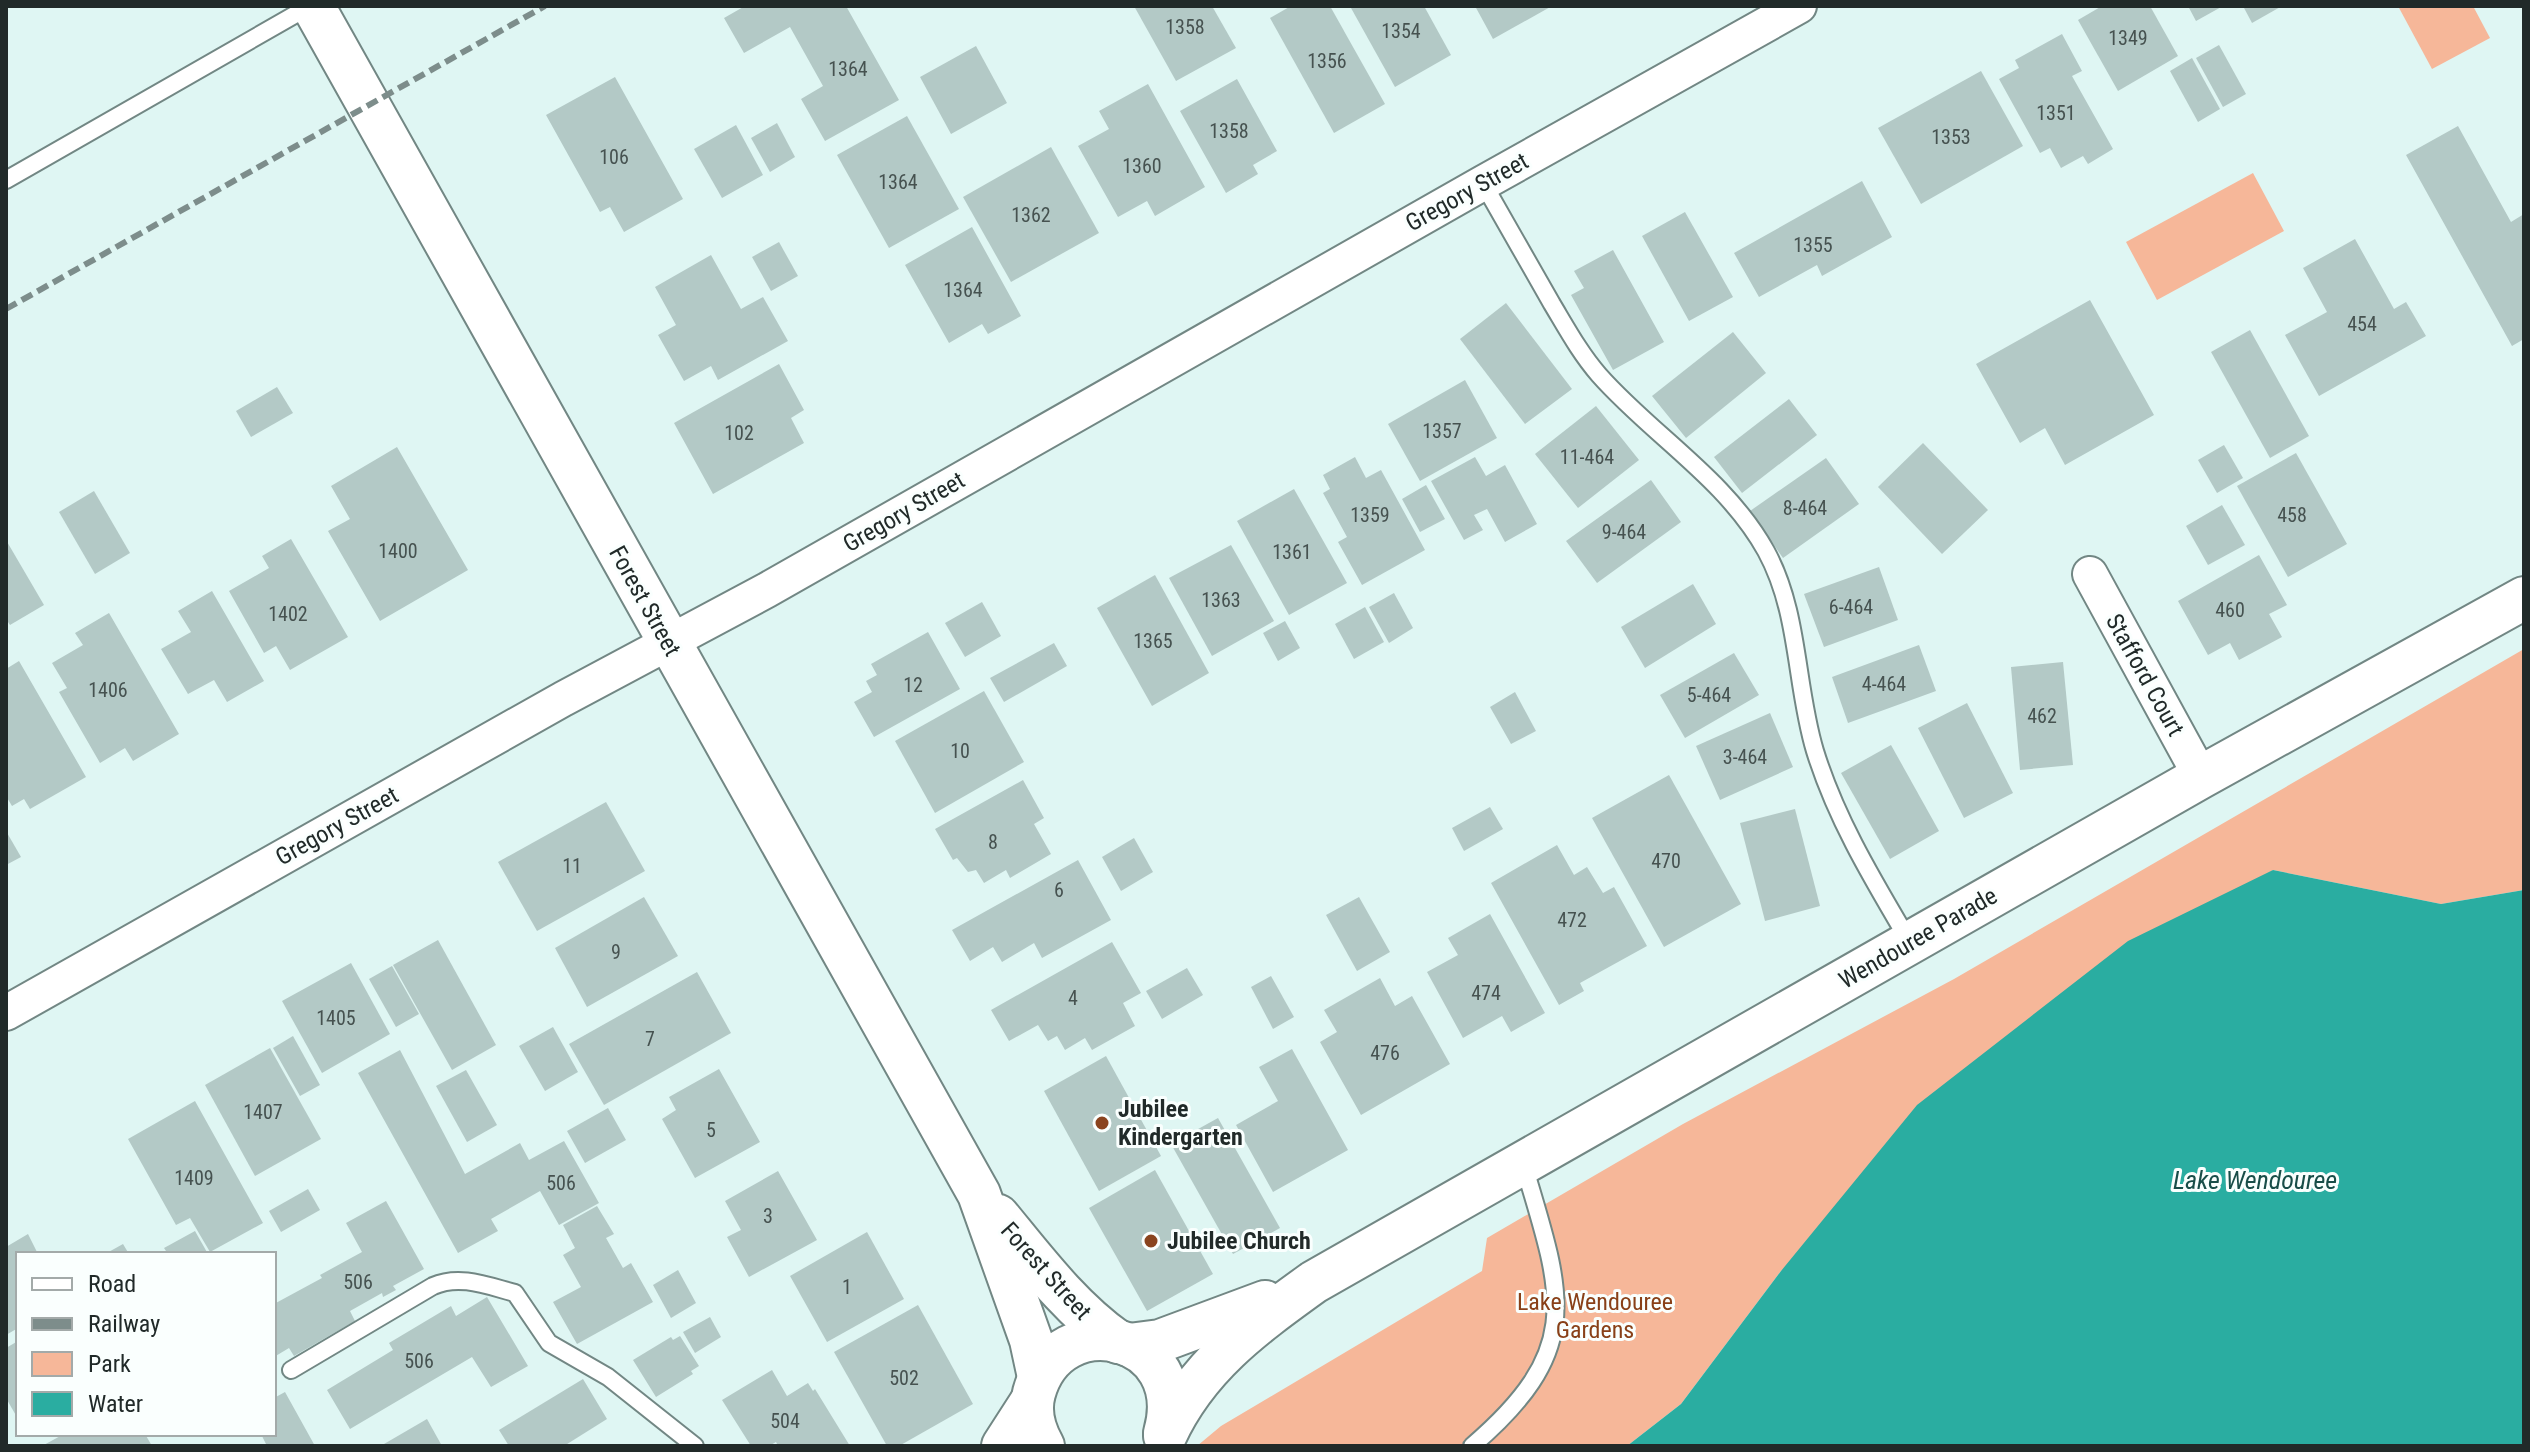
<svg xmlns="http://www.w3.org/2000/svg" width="2530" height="1452" viewBox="0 0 2530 1452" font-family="'Roboto Condensed',sans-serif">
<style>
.green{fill:#f6b799}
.water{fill:#2aada1}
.building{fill:#b3c9c6}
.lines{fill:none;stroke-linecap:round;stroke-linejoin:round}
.service-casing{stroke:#728784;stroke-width:20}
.minor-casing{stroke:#728784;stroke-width:38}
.tertiary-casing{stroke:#728784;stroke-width:46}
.service{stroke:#fff;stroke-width:16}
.minor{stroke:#fff;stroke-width:34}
.tertiary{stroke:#fff;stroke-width:42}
.rail{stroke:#7d8d8b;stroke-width:6;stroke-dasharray:12 6;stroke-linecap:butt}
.poi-dot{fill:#8a441f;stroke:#fafffe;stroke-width:3}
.labels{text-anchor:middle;stroke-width:6;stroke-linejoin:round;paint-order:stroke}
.number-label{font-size:20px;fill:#465250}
.street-label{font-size:24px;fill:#212a29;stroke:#fafffe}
.poi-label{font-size:24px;font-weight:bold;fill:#212a29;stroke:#fafffe;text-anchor:start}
.park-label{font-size:24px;fill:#894018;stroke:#fafffe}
.water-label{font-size:26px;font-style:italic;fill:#194e49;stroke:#fafffe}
</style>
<rect width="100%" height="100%" fill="#dff6f3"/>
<g class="green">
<polygon points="2398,6 2473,6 2490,38 2432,69"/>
<polygon points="2253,173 2284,231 2157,300 2126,242"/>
<polygon points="2524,649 2524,890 2441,904 2273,870 1781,1271 1681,1404 1627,1446 1197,1446 1221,1426 1482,1271 1487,1238 1683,1124 1954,979"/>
</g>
<polygon class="water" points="2273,870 2441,904 2524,890 2524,1446 1627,1446 1681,1404 1781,1271 1917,1105 2128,941"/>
<g class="building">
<polygon points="745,6 846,6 899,100 825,141 801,99 823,86 790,27 744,53 724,18"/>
<polygon points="1134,6 1212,6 1236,48 1176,81"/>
<polygon points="1291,6 1330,6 1385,104 1334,133 1270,18"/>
<polygon points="1354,6 1424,6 1451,55 1395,87 1351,8"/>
<polygon points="1475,6 1552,6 1493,39"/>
<polygon points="2102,6 2150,6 2178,56 2118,91 2078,20"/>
<polygon points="2188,6 2223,6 2196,21"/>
<polygon points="2243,6 2282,6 2252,23"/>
<polygon points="2062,34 2082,71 2072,76 2113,149 2088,164 2083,156 2061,168 2050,148 2040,153 1999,79 2019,68 2015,60"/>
<polygon points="2219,45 2246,94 2223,107 2196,58"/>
<polygon points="976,46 1007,103 951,134 920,77"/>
<polygon points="2192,58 2220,109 2198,122 2170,71"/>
<polygon points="1981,71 2023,146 1921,204 1878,128"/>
<polygon points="615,77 683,199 624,232 610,207 600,212 546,115"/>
<polygon points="1237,79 1277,151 1253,165 1258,174 1226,193 1180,111"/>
<polygon points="1148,84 1205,187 1155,216 1147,201 1118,217 1078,146 1109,129 1099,111"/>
<polygon points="907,116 959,209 889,248 837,155"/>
<polygon points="777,123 795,157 770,172 751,138"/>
<polygon points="736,125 763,175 722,198 694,149"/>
<polygon points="2458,126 2511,222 2524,214 2524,339 2512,346 2406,155"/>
<polygon points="1051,147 1099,233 1011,282 963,197"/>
<polygon points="1862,181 1892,237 1822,276 1817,265 1759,297 1734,253"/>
<polygon points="1685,212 1733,297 1689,321 1642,236"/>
<polygon points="972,227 1021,316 988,334 982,324 949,343 905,265"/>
<polygon points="2355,239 2394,309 2406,302 2426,336 2319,396 2285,335 2327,312 2303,268"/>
<polygon points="779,242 798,276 771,291 752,257"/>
<polygon points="1613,250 1664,342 1613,370 1571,295 1584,288 1574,271"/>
<polygon points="711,255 741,309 763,297 788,341 718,380 711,366 684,381 658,335 676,325 655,287"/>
<polygon points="2090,300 2154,415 2065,465 2045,428 2020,443 1976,364"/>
<polygon points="1506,303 1572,389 1525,424 1460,339"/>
<polygon points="2250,330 2309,436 2270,458 2211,352"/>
<polygon points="1733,332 1766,373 1686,438 1652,396"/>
<polygon points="779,364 804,410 791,418 804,443 713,494 674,423"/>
<polygon points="1465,380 1497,438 1420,481 1388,424"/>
<polygon points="277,387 293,413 251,437 236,411"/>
<polygon points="1789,399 1817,435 1742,493 1714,457"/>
<polygon points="1596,406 1639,460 1578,508 1535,454"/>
<polygon points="1923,443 1988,510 1942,554 1878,487"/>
<polygon points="2224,445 2243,478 2217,493 2198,460"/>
<polygon points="397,447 468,570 380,621 328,531 350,519 331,486"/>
<polygon points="2296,453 2347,544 2288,577 2237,486"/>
<polygon points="1355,457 1366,478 1381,470 1425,550 1362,585 1338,542 1347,537 1323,493 1330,489 1323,475"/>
<polygon points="1475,457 1486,476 1505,465 1537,524 1505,542 1487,509 1474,515 1483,530 1464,540 1431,481"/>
<polygon points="1826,458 1859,504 1783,558 1750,511"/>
<polygon points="1651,480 1681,522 1597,583 1566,541"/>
<polygon points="1426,485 1445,519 1420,532 1402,499"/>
<polygon points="1294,489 1347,583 1289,615 1237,521"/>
<polygon points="94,491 130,553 95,574 59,512"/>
<polygon points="2222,505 2245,545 2208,565 2186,526"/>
<polygon points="291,539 348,637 290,670 276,646 264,653 229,591 269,568 262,556"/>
<polygon points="6,540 44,605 10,625 6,619"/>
<polygon points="1231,545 1274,621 1212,656 1169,578"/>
<polygon points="2259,555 2287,605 2269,614 2282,637 2239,660 2230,643 2208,655 2178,601"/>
<polygon points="1879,567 1898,620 1824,647 1804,594"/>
<polygon points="1155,575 1209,673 1152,706 1097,608"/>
<polygon points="1693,584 1716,624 1645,668 1621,627"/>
<polygon points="212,591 264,681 227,702 214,680 188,694 161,649 191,632 178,611"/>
<polygon points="1394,593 1413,628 1389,643 1369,607"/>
<polygon points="982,602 1001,636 965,657 945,623"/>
<polygon points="1365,607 1384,642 1354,659 1335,624"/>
<polygon points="109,613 179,734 133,761 125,748 100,763 59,692 67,688 52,663 83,645 75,633"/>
<polygon points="1285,621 1300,648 1278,661 1263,633"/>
<polygon points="928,632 960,689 874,737 854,702 872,692 866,681 877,675 871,664"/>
<polygon points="1054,643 1067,666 1004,702 990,678"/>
<polygon points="1919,645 1936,691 1848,723 1832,677"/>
<polygon points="1734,653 1759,695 1685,738 1660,695"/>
<polygon points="19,661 86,777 30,809 24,799 12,806 6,796 6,669"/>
<polygon points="2063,662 2073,765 2020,770 2011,667"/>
<polygon points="984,691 1024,762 935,813 895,741"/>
<polygon points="1515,692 1536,731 1511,744 1490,707"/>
<polygon points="1967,703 2013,793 1964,818 1918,728"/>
<polygon points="1770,713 1793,767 1720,800 1696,746"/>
<polygon points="1891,745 1939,831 1890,859 1841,773"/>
<polygon points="1669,775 1741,904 1664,947 1592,818"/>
<polygon points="1023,780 1044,818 1034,824 1051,854 1010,878 1006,870 984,883 976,870 968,872 957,858 953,860 935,829"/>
<polygon points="606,802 645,871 537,931 498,862"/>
<polygon points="1490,807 1503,829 1464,851 1452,828"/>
<polygon points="1795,809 1820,906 1765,921 1740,823"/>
<polygon points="6,831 21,857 6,865"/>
<polygon points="1134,838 1153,872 1121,891 1102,857"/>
<polygon points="1557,845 1574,875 1587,867 1603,893 1614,887 1647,946 1580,983 1584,991 1559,1005 1491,883"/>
<polygon points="1078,860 1111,920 1042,958 1034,943 1002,962 993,947 970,961 952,930"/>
<polygon points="644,897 678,956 587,1007 555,948"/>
<polygon points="1359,897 1390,952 1357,971 1326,915"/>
<polygon points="1490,914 1545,1013 1511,1032 1502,1016 1463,1038 1427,972 1458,955 1448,938"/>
<polygon points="438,940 496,1045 452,1070 393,965"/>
<polygon points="1112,942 1141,993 1123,1003 1135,1026 1092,1050 1085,1038 1065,1050 1057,1036 1048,1041 1038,1025 1009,1041 991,1010"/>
<polygon points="351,963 390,1034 322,1073 282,1001"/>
<polygon points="392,966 419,1014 396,1027 369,979"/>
<polygon points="1187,968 1203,995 1162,1019 1146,991"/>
<polygon points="697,972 731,1033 604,1105 569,1044"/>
<polygon points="1271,976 1294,1017 1273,1029 1251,987"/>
<polygon points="1380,978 1395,1006 1412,996 1450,1064 1361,1115 1320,1042 1337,1032 1324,1010"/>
<polygon points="553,1027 578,1072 545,1091 519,1046"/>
<polygon points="293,1036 320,1085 300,1096 273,1048"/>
<polygon points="270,1048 321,1139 255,1176 205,1085"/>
<polygon points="1292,1049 1348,1150 1273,1192 1236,1125 1278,1101 1259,1067"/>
<polygon points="400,1050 465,1174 520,1143 529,1160 564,1141 599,1203 559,1225 540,1191 491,1219 498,1231 458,1253 358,1073"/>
<polygon points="1106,1056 1161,1156 1099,1191 1044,1091"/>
<polygon points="719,1069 760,1142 695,1178 662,1119 676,1110 669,1097"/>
<polygon points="466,1070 497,1125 467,1142 436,1086"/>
<polygon points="195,1101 263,1223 210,1252 190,1218 176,1225 128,1139"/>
<polygon points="608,1108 626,1140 585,1163 567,1131"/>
<polygon points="1218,1118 1280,1228 1233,1254 1171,1144"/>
<polygon points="1155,1170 1213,1274 1147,1311 1089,1208"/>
<polygon points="778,1171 817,1240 749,1277 727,1237 741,1230 725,1201"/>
<polygon points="308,1189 320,1210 281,1232 269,1211"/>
<polygon points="386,1201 424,1269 393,1286 396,1290 383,1297 382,1293 350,1311 355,1321 294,1356 289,1348 274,1357 274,1304 322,1278 320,1275 362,1252 346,1223"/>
<polygon points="597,1206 614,1234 606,1238 623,1268 631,1263 653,1302 577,1344 553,1302 581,1287 563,1255 575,1248 563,1225"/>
<polygon points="195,1231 208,1254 168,1254 164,1248"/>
<polygon points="867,1232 904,1299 827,1342 790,1276"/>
<polygon points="28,1234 38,1254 18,1254 18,1328 6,1335 6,1247"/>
<polygon points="123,1244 129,1254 105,1254"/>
<polygon points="678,1270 696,1303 671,1318 653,1285"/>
<polygon points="487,1297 528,1366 491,1387 472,1357 350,1429 327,1390 393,1350 389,1343 451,1306 456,1316"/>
<polygon points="918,1305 973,1404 899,1446 887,1446 834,1352"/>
<polygon points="710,1317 721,1337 695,1353 683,1332"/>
<polygon points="680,1336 699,1366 691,1371 693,1374 656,1397 633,1360 671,1337 673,1340"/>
<polygon points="18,1341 18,1419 6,1398 6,1348"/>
<polygon points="772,1370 787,1396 808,1383 813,1391 815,1389 850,1446 778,1446 776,1442 769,1446 751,1446 722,1400"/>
<polygon points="583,1379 607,1419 564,1446 509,1446 499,1430"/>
<polygon points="285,1392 315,1446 267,1446 261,1434 274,1434 274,1398"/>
<polygon points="427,1419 442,1446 385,1446 384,1444"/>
<polygon points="64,1434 145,1434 152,1446 42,1446"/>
</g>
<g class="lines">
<g class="service-casing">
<g id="service">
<polyline points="6,180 310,6"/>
<path d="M 1483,183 C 1506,223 1529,264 1552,304 C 1567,329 1580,353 1599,375 C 1652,435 1726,479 1766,551 C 1800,613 1795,685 1815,751 C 1836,819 1873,880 1909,941"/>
<path d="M 291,1370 L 433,1286 C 460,1274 488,1286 515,1293 L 549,1343 L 608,1377 L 695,1446"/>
<path d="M 1472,1446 C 1585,1349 1563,1296 1524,1166"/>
</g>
</g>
<g class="minor-casing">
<g id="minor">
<polyline points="2090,574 2201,777"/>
<polyline points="6,1013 563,699 767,590 1483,183 1799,6"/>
</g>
</g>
<g class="tertiary-casing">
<g id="tertiary">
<polyline points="313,6 979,1194 1031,1340 1039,1377"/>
<path d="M 998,1216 C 1035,1261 1070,1308 1118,1342"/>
<polyline points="1129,1345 1160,1341 1265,1302"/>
<path d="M 1165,1436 C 1197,1366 1253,1326 1314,1282 L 2201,777 L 2524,598"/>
<polyline points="1003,1446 1032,1401"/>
<path d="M 1043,1446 C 1034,1430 1029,1411 1034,1393 C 1059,1302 1193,1334 1165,1433"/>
</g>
</g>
<use href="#service" class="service"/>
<use href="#minor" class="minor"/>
<use href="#tertiary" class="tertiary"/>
<polyline class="rail" points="6,309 545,6"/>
</g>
<g class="poi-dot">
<circle cx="1102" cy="1123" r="8"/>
<circle cx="1151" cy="1241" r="8"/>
</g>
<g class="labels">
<g class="number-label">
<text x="1185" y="34">1358</text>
<text x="1401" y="38">1354</text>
<text x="2128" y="45">1349</text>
<text x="1327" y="68">1356</text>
<text x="848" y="76">1364</text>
<text x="2056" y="120">1351</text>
<text x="1229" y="138">1358</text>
<text x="1951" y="144">1353</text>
<text x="614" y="164">106</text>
<text x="1142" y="173">1360</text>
<text x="898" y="189">1364</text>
<text x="1031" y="222">1362</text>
<text x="1813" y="252">1355</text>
<text x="963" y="297">1364</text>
<text x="2362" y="331">454</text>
<text x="1442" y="438">1357</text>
<text x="739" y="440">102</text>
<text x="1587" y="464">11-464</text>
<text x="1805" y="515">8-464</text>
<text x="1370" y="522">1359</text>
<text x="2292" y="522">458</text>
<text x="1624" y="539">9-464</text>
<text x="398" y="558">1400</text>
<text x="1292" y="559">1361</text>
<text x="1221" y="607">1363</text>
<text x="1851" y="614">6-464</text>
<text x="2230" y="617">460</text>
<text x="288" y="621">1402</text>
<text x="1153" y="648">1365</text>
<text x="1884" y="691">4-464</text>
<text x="913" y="692">12</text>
<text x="108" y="697">1406</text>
<text x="1709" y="702">5-464</text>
<text x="2042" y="723">462</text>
<text x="960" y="758">10</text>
<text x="1745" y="764">3-464</text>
<text x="993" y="849">8</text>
<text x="1666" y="868">470</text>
<text x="572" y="873">11</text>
<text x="1059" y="897">6</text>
<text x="1572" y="927">472</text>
<text x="616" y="959">9</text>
<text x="1486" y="1000">474</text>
<text x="1073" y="1005">4</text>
<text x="336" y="1025">1405</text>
<text x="650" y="1046">7</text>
<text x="1385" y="1060">476</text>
<text x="263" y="1119">1407</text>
<text x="711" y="1137">5</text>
<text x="194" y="1185">1409</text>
<text x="561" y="1190">506</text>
<text x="768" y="1223">3</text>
<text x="358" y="1289">506</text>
<text x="847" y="1294">1</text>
<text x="419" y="1368">506</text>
<text x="904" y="1385">502</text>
<text x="785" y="1428">504</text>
</g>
<g class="street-label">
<text transform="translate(1467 192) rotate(-29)" y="8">Gregory Street</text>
<text transform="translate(904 512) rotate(-30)" y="8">Gregory Street</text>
<text transform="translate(645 601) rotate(61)" y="8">Forest Street</text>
<text transform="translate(2145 675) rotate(61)" y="8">Stafford Court</text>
<text transform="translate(337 826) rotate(-29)" y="8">Gregory Street</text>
<text transform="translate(1918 938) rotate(-30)" y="8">Wendouree Parade</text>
<text transform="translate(1046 1271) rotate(48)" y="8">Forest Street</text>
</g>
<g class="poi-label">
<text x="1118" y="1117">Jubilee<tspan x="1118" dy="28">Kindergarten</tspan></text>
<text x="1167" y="1249">Jubilee Church</text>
</g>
<g class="park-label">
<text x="1595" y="1310">Lake Wendouree<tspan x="1595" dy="28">Gardens</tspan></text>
</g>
<g class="water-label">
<text x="2255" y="1189">Lake Wendouree</text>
</g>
</g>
<rect width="2530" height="1452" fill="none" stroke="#212a29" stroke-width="16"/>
<rect x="16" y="1252" width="260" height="184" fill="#fafffe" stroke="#a3aaa9" stroke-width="2"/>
<rect x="32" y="1278" width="40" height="12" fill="#ffffff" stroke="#a3aaa9" stroke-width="2"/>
<text x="88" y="1292" font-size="24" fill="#212a29">Road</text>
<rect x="32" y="1318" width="40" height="12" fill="#7d8d8b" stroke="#a3aaa9" stroke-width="2"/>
<text x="88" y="1332" font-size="24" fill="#212a29">Railway</text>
<rect x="32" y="1352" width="40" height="24" fill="#f6b799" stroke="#a3aaa9" stroke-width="2"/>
<text x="88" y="1372" font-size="24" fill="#212a29">Park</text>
<rect x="32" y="1392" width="40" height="24" fill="#2aada1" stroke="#a3aaa9" stroke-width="2"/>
<text x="88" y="1412" font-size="24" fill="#212a29">Water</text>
</svg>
